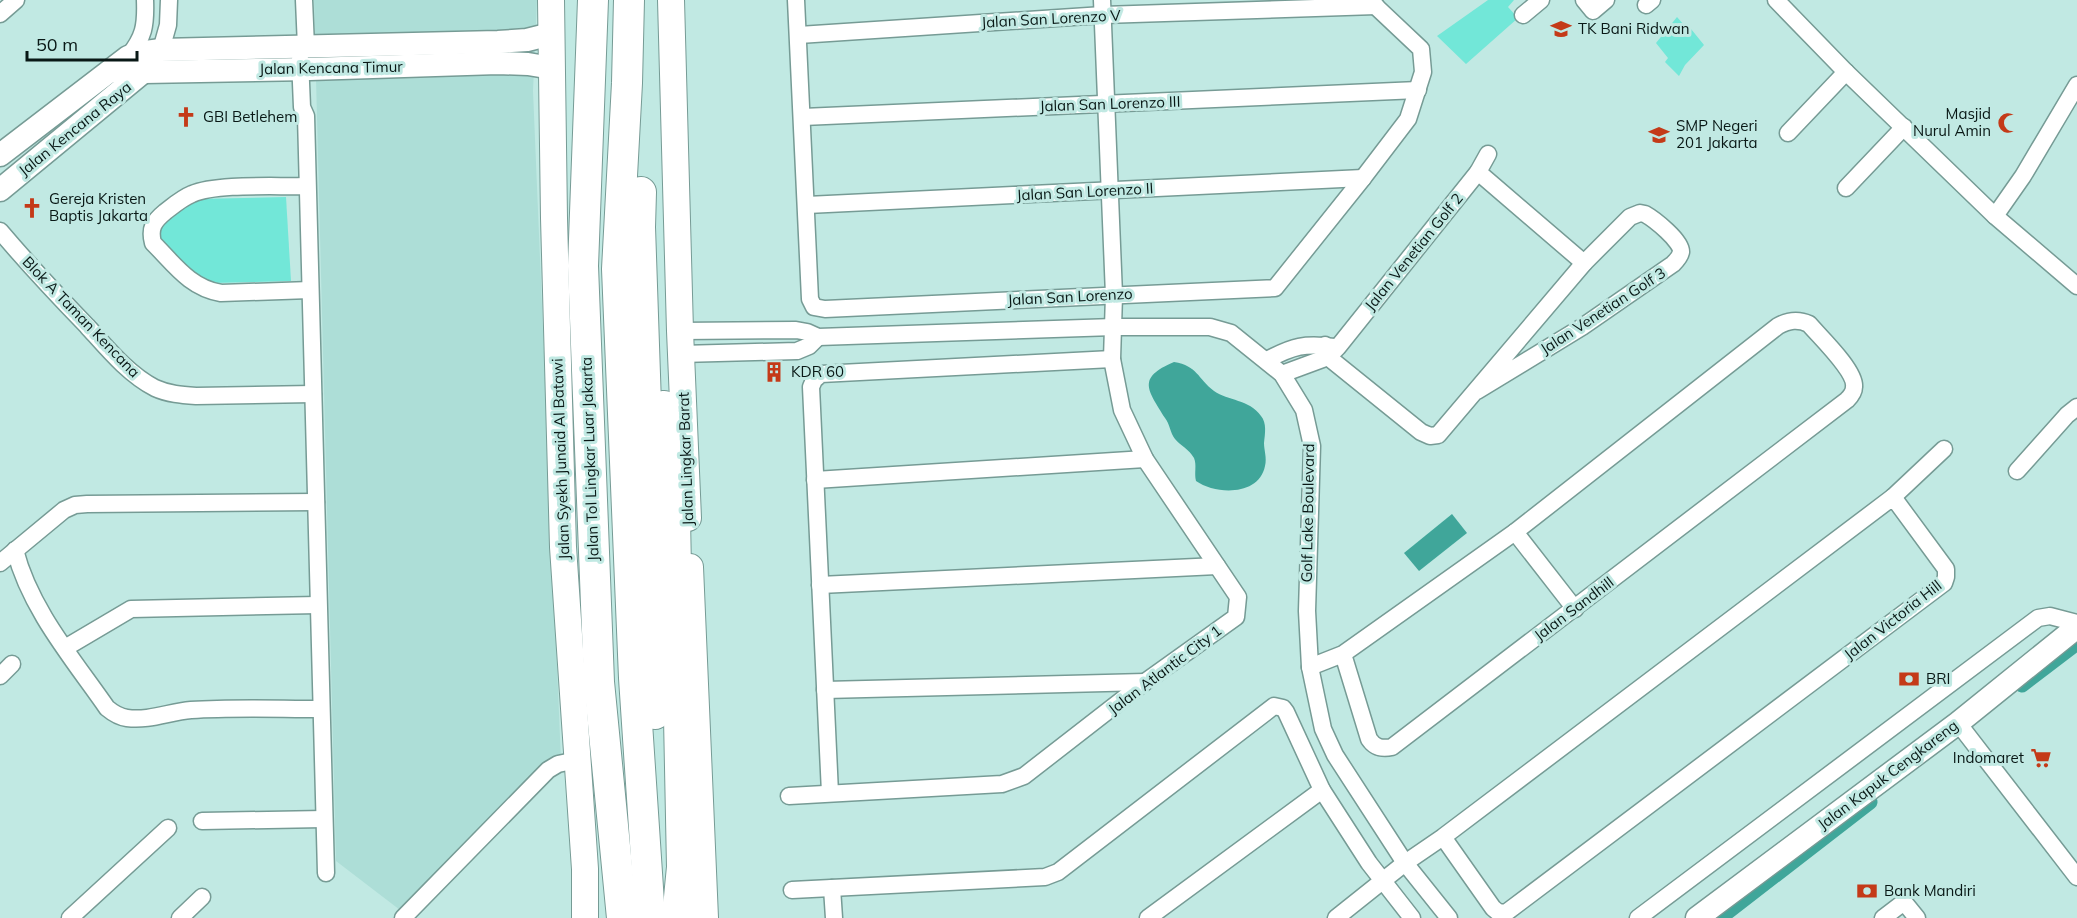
<svg xmlns="http://www.w3.org/2000/svg" width="2077" height="918" viewBox="0 0 2077 918" font-family="Mulish,sans-serif">
<style>
.built{fill:#added7}
.green{fill:#72e7d8}
.water{fill:#40a69a}
.lines{fill:none;stroke-linecap:round;stroke-linejoin:round}
.canal{stroke:#40a69a;stroke-width:15}
.street-casing{stroke:#769b95;stroke-width:19}
.secondary-casing{stroke:#769b95;stroke-width:25}
.primary-casing{stroke:#769b95;stroke-width:28}
.highway-casing{stroke:#769b95;stroke-width:32}
.street{stroke:#fff;stroke-width:16}
.secondary{stroke:#fff;stroke-width:22}
.primary{stroke:#fff;stroke-width:26}
.highway{stroke:#fff;stroke-width:30}
.labels{text-anchor:middle;stroke-width:6;stroke-linejoin:round;paint-order:stroke}
.street-label{font-size:15px;fill:#091816;stroke:#c1e9e3}
.poi-label{font-size:15px;fill:#091816;stroke:#c1e9e3;text-anchor:start}
</style>
<rect width="100%" height="100%" fill="#c1e9e3"/>
<polygon class="built" points="314,0 537,0 533,91 561,761 400,910 336,861"/>
<g class="green">
<polygon points="1488,0 1514,0 1508,7 1518,18 1466,64 1437,36"/>
<polygon points="1677,17 1684,25 1687,24 1704,45 1685,65 1679,76 1665,62 1668,58 1656,43"/>
<polygon points="286,197 291,281 211,283 196,278 146,235 196,199"/>
</g>
<g class="water">
<path d="M 1174,362 C 1198,366 1197,378 1214,391 C 1228,401 1249,399 1261,416 C 1267,423 1265,434 1264,443 C 1264,450 1267,458 1265,466 C 1259,496 1216,495 1196,481 C 1194,473 1197,465 1194,458 C 1189,449 1181,446 1175,439 C 1170,433 1170,424 1165,418 C 1148,390 1136,378 1174,362 Z"/>
<polygon points="1452,514 1467,533 1419,571 1404,553"/>
</g>
<g class="lines">
<g class="canal">
<polyline points="2022,685 2077,643"/>
<polyline points="1720,918 1870,802"/>
</g>
<g class="street-casing">
<g id="street">
<polyline points="304,0 306,47"/>
<polyline points="796,0 810,299 814,307 825,309 1275,288 1363,178 1408,119 1423,72 1421,49 1369,0"/>
<polyline points="1584,0 1593,11 1606,0"/>
<polyline points="1776,0 1846,72 1995,216 2077,286"/>
<polyline points="1646,5 1652,0"/>
<polyline points="0,14 16,0"/>
<polyline points="1523,15 1541,0"/>
<polyline points="799,35 1103,15 1376,6"/>
<polyline points="161,50 168,25 169,0"/>
<path d="M 128,57 C 144,37 146,26 145,0"/>
<polyline points="300,59 302,107 306,116 326,873"/>
<polyline points="803,117 1418,90"/>
<polyline points="1788,133 1846,72"/>
<polyline points="1478,172 1584,263"/>
<path d="M 307,186 C 278,187 217,183 192,194 C 182,198 174,205 165,212 C 154,221 149,228 153,243 C 174,264 190,288 221,293 L 310,290"/>
<polyline points="1846,188 1904,127"/>
<polyline points="807,205 1363,178"/>
<polyline points="1995,216 2023,176 2077,85"/>
<path d="M 0,231 C 28,264 57,295 87,326 C 107,348 128,374 155,388 C 168,394 182,395 196,396 L 313,394"/>
<polyline points="680,331 796,330 807,332 818,337 1114,327 1210,327 1231,333 1282,374 1304,410 1312,446 1307,611 1310,667 1323,729 1335,755 1405,863 1449,918"/>
<path d="M 1325,345 L 1328,357 L 1421,432 L 1430,436 L 1438,435 L 1584,263 L 1630,217 L 1640,213 L 1645,214 C 1654,219 1682,241 1681,252 C 1680,257 1676,261 1673,264 L 1582,327 L 1477,391"/>
<polyline points="681,354 797,351 809,346 818,337"/>
<path d="M 1267,360 C 1293,346 1305,343 1334,347"/>
<polyline points="1282,374 1328,357 1338,347 1478,172 1488,154"/>
<polyline points="2017,471 2067,415 2077,407"/>
<polyline points="815,480 1145,459"/>
<polyline points="1893,497 1944,449"/>
<polyline points="1515,532 1575,609"/>
<path d="M 15,550 C 30,609 73,659 107,708 C 113,713 119,717 127,718 C 149,721 169,712 191,710 C 234,707 278,709 321,709"/>
<polyline points="0,563 64,510 75,505 87,504 316,502"/>
<polyline points="820,585 1217,566"/>
<polyline points="65,648 131,609 318,605"/>
<path d="M 1310,667 L 1343,654 L 1515,532 L 1778,326 C 1789,320 1798,319 1809,324 C 1820,337 1856,371 1854,387 C 1854,392 1851,396 1847,400 L 1392,747 C 1382,749 1375,748 1369,739 L 1343,654"/>
<polyline points="0,676 12,664"/>
<polyline points="825,690 1145,682"/>
<polyline points="1958,723 2077,877"/>
<polyline points="830,793 811,387 814,380 821,374 1112,359"/>
<polyline points="789,796 1002,784 1024,776 1145,682 1236,617 1238,597 1145,459 1122,410 1112,359 1114,295 1102,0"/>
<polyline points="202,821 324,819"/>
<polyline points="832,888 834,918"/>
<polyline points="792,890 1045,877 1058,872 1274,706 1283,708 1286,712 1322,790 1369,863 1412,918"/>
<polyline points="70,918 168,828"/>
<polyline points="180,918 202,897"/>
<polyline points="403,918 548,770 558,764 577,760"/>
<polyline points="1148,918 1322,790"/>
<polyline points="1336,918 1405,863 1443,837 1893,497 1946,569 1946,577 1944,583 1507,912 1499,913 1493,908 1443,837"/>
<polyline points="1638,918 2038,618 2050,616 2077,623"/>
<polyline points="1883,918 1904,902 1917,918"/>
</g>
</g>
<g class="secondary-casing">
<g id="secondary">
<polyline points="110,71 144,72 310,69 498,63 528,64 552,68"/>
<polyline points="0,155 128,57 138,53 161,50 498,42 527,40 551,34"/>
<polyline points="0,190 148,68"/>
<polyline points="1697,918 1958,723 2077,627"/>
</g>
</g>
<g class="primary-casing">
<g id="primary">
<polyline points="551,0 554,218 563,547 585,869 585,918"/>
<polyline points="671,0 680,331 688,518"/>
<polyline points="690,567 705,918"/>
</g>
</g>
<g class="highway-casing">
<g id="highway">
<polyline points="593,0 583,266 599,682 622,918"/>
<polyline points="629,0 627,83 617,269 634,678 650,918"/>
<polyline points="641,192 640,227 654,641 655,714"/>
<polyline points="664,406 675,519 682,867 677,918"/>
</g>
</g>
<use href="#street" class="street"/>
<use href="#secondary" class="secondary"/>
<use href="#primary" class="primary"/>
<use href="#highway" class="highway"/>
</g>
<defs>
<g id="school-bare" transform="scale(1.62)"><path d="M0-5L7-2L0 1L-7-2ZM-4 1L0 2.5L4 1V4Q0 6-4 4Z" fill="#c43a18" stroke="#c1e9e3" stroke-width="2.5" paint-order="stroke"/></g>
<g id="church-bare" transform="scale(1.62)"><path d="M-1.2-6h2.4v3.5h3.3v2.4h-3.3V6h-2.4V-.1h-3.3v-2.4h3.3Z" fill="#c43a18" stroke="#c1e9e3" stroke-width="2.5" paint-order="stroke"/></g>
<g id="mosque-bare" transform="scale(1.62)"><path d="M3.5-4.9A6 6 0 1 0 3.5 4.9A5 5 0 1 1 3.5-4.9Z" fill="#c43a18" stroke="#c1e9e3" stroke-width="2.5" paint-order="stroke"/></g>
<g id="building-bare" transform="scale(1.62)"><path d="M-4-6H4V6H1V3H-1V6H-4ZM-2.5-4.3h1.7v1.8h-1.7ZM.8-4.3h1.7v1.8H.8ZM-2.5-1h1.7V.8h-1.7ZM.8-1h1.7V.8H.8Z" fill="#c43a18" stroke="#c1e9e3" stroke-width="2.5" paint-order="stroke"/></g>
<g id="bank-bare" transform="scale(1.62)"><path d="M-6-4H6V4H-6ZM0-2.3a2.3 2.3 0 1 0 0 4.6a2.3 2.3 0 1 0 0-4.6Z" fill="#c43a18" stroke="#c1e9e3" stroke-width="2.5" paint-order="stroke"/></g>
<g id="supermarket-bare" transform="scale(1.62)"><path d="M-6-5.5h2.5l.6 2H6L4.5 2H-2.5L-4.4-4H-6ZM-1.5 3.2a1.3 1.3 0 1 0 .1 0ZM3 3.2a1.3 1.3 0 1 0 .1 0Z" fill="#c43a18" stroke="#c1e9e3" stroke-width="2.5" paint-order="stroke"/></g>
</defs>
<g fill-rule="evenodd">
<use href="#school-bare" x="1561" y="29"/>
<use href="#church-bare" x="186" y="117"/>
<use href="#mosque-bare" x="2008" y="123"/>
<use href="#school-bare" x="1659" y="135"/>
<use href="#church-bare" x="32" y="208"/>
<use href="#building-bare" x="774" y="372"/>
<use href="#bank-bare" x="1909" y="679"/>
<use href="#supermarket-bare" x="2041" y="758"/>
<use href="#bank-bare" x="1867" y="891"/>
</g>
<g class="labels">
<g class="street-label">
<text transform="translate(1051 19) rotate(-3)" y="5">Jalan San Lorenzo V</text>
<text transform="translate(331 68) rotate(-1)" y="5">Jalan Kencana Timur</text>
<text transform="translate(1110 104) rotate(-2)" y="5">Jalan San Lorenzo III</text>
<text transform="translate(75 129) rotate(-39)" y="5">Jalan Kencana Raya</text>
<text transform="translate(1085 192) rotate(-3)" y="5">Jalan San Lorenzo II</text>
<text transform="translate(1414 252) rotate(-51)" y="5">Jalan Venetian Golf 2</text>
<text transform="translate(1070 297) rotate(-3)" y="5">Jalan San Lorenzo</text>
<text transform="translate(1603 311) rotate(-33)" y="5">Jalan Venetian Golf 3</text>
<text transform="translate(81 317) rotate(46)" y="5">Blok A Taman Kencana</text>
<text transform="translate(561 459) rotate(-92)" y="5">Jalan Syekh Junaid Al Batawi</text>
<text transform="translate(590 459) rotate(-92)" y="5">Jalan Tol Lingkar Luar Jakarta</text>
<text transform="translate(686 459) rotate(-92)" y="5">Jalan Lingkar Barat</text>
<text transform="translate(1308 513) rotate(-89)" y="5">Golf Lake Boulevard</text>
<text transform="translate(1574 609) rotate(-37)" y="5">Jalan Sandhill</text>
<text transform="translate(1893 620) rotate(-38)" y="5">Jalan Victoria Hill</text>
<text transform="translate(1165 670) rotate(-37)" y="5">Jalan Atlantic City 1</text>
<text transform="translate(1888 775) rotate(-37)" y="5">Jalan Kapuk Cengkareng</text>
</g>
<g class="poi-label">
<text x="1578" y="34">TK Bani Ridwan</text>
<text x="1991" y="119" text-anchor="end">Masjid<tspan x="1991" dy="17">Nurul Amin</tspan></text>
<text x="203" y="122">GBI Betlehem</text>
<text x="1676" y="131">SMP Negeri<tspan x="1676" dy="17">201 Jakarta</tspan></text>
<text x="49" y="204">Gereja Kristen<tspan x="49" dy="17">Baptis Jakarta</tspan></text>
<text x="791" y="377">KDR 60</text>
<text x="1926" y="684">BRI</text>
<text x="2024" y="763" text-anchor="end">Indomaret</text>
<text x="1884" y="896">Bank Mandiri</text>
</g>
</g>
<path d="M27 51v9h110v-9" fill="none" stroke="#091816" stroke-width="3"/>
<text x="36" y="51" font-size="18" fill="#091816" stroke="#c1e9e3" stroke-width="4.5" paint-order="stroke">50 m</text>
</svg>
